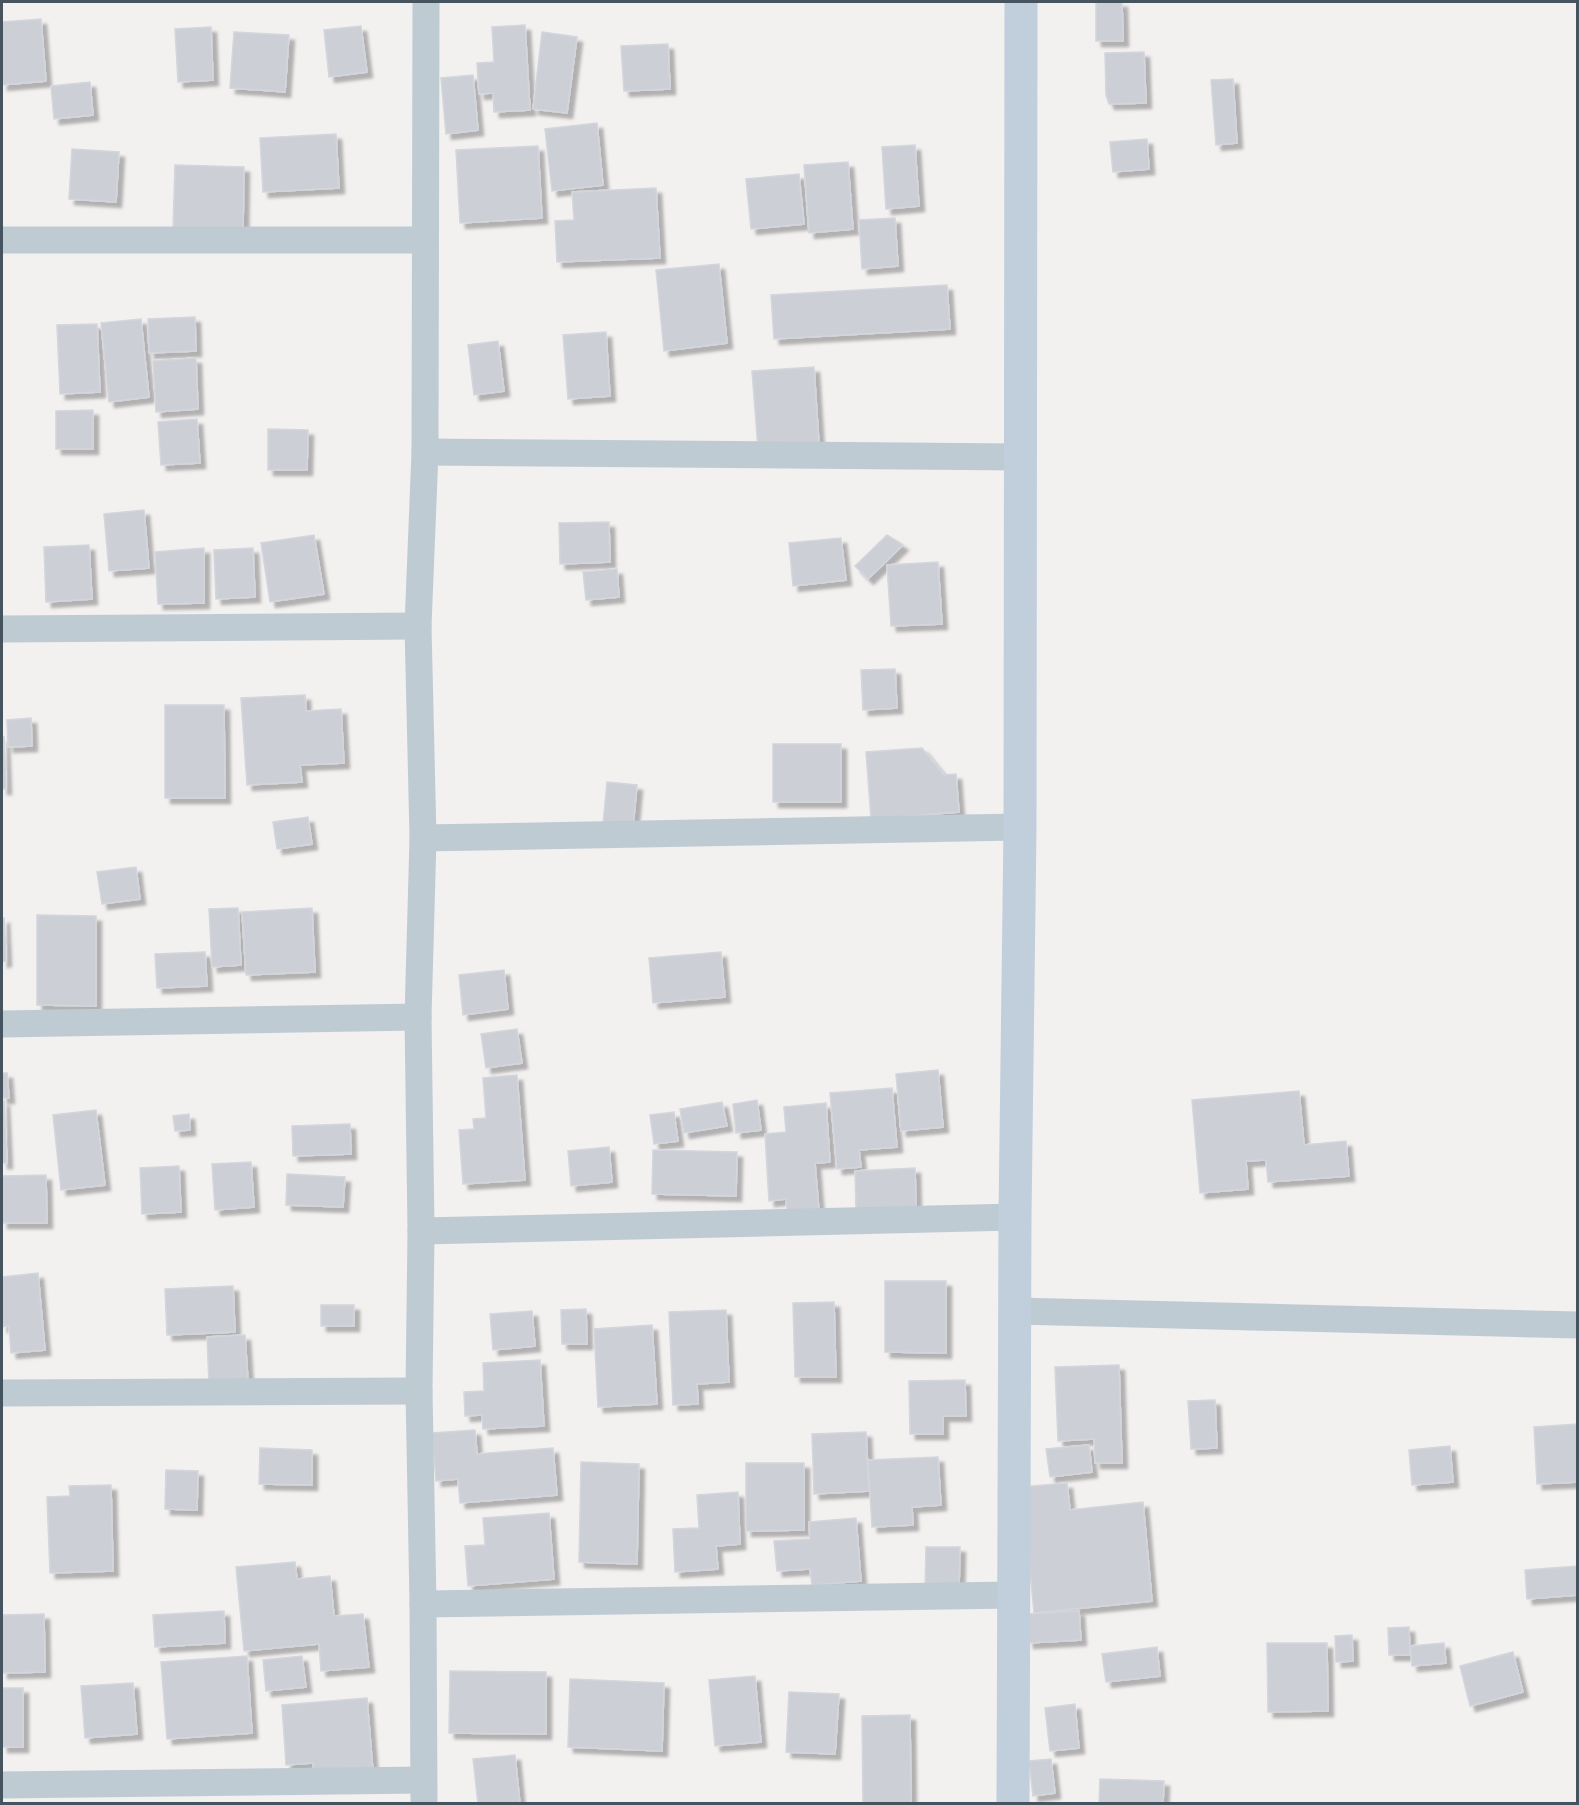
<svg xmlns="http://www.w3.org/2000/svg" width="1579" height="1805" viewBox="0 0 1579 1805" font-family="'Fira Sans',sans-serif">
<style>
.building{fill:#cccfd6;stroke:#d3d6dc;stroke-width:1.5;filter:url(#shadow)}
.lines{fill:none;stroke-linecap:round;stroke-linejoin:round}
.street{stroke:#bfcbd3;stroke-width:27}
.secondary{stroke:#c1cedb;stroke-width:33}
</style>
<defs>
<filter id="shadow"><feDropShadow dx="5.5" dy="5.5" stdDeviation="1.5" flood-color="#0004"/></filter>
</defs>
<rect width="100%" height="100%" fill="#f3f0f0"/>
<g class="building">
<polygon points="1096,2 1122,2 1123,41 1096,41"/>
<polygon points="41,19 46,81 2,85 2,22"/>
<polygon points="525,25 530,110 494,112 493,93 479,94 477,63 494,62 492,27"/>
<polygon points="361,26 367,72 329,77 324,30"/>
<polygon points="211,27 213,80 178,82 175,29"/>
<polygon points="234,32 289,35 285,92 230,88"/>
<polygon points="542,32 577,37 567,113 533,109"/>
<polygon points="668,44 670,89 624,91 621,46"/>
<polygon points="1144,52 1146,103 1109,104 1106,95 1105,53"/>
<polygon points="473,75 478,130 446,134 441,78"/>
<polygon points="1233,79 1237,143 1216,145 1211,80"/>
<polygon points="90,82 93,115 54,119 51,86"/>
<polygon points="597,123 603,185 552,191 545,129"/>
<polygon points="336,134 339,188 263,192 260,138"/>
<polygon points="1147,139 1149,169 1113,172 1110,142"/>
<polygon points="915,145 919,206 886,209 882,147"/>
<polygon points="538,146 542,218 460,223 456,150"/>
<polygon points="72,149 119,152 116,202 69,199"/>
<polygon points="848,162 853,229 809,233 804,165"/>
<polygon points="175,165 244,167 243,232 173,230"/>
<polygon points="799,174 804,224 751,229 746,179"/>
<polygon points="656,188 660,258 557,262 555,221 574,220 572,192"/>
<polygon points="895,218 898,266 862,269 859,220"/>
<polygon points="719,264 727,343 664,351 656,270"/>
<polygon points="947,285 950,329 774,339 771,295"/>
<polygon points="195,317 196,351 149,353 148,319"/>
<polygon points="141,319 149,397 109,402 101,323"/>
<polygon points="97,324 100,392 60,394 57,325"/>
<polygon points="606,332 610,396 568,399 563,335"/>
<polygon points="498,341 504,391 474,395 468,345"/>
<polygon points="196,358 198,409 156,412 153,361"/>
<polygon points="814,367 819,444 758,449 752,371"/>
<polygon points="93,410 93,449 56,449 56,411"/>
<polygon points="197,419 200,463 161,465 158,422"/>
<polygon points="268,429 308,430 307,470 268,470"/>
<polygon points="144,510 149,568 109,571 104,514"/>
<polygon points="609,522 610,562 560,564 559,523"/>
<polygon points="314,535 324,594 270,602 261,543"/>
<polygon points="887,535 903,545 868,579 855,566"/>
<polygon points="841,538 846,580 793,586 789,543"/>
<polygon points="89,545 92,599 46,602 44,547"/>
<polygon points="204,548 204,603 158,604 155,552"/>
<polygon points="253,548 255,597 216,599 214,550"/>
<polygon points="938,562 942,624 891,626 887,565"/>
<polygon points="617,569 619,597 586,600 583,572"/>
<polygon points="895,669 897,708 863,710 861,670"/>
<polygon points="305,695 306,711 341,709 344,763 300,765 302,782 247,785 241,698"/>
<polygon points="165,705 224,705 225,798 165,798"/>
<polygon points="31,718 32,746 8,747 7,720"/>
<polygon points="2,737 4,737 6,789 2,789"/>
<rect x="773" y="744" width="68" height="58"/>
<polygon points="922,748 944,775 956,774 959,812 871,819 866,752"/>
<polygon points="607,782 637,785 633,827 603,824"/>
<polygon points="308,817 312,844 277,849 273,822"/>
<polygon points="136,867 140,899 102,904 97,872"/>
<polygon points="238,908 241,965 212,967 209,909"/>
<polygon points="312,908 315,972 246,975 242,912"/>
<polygon points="37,915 96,916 96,1006 37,1005"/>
<polygon points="4,918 6,961 2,962 2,919"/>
<polygon points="205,952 207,986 157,988 155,954"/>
<polygon points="721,952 725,997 653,1003 649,958"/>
<polygon points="504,970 508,1009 463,1015 459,975"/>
<polygon points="517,1029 522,1063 486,1068 481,1034"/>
<polygon points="938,1070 943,1127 901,1131 896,1074"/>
<polygon points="2,1073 7,1073 9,1098 2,1098"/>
<polygon points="517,1075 525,1180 463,1184 459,1130 474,1129 473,1119 486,1118 483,1078"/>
<polygon points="892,1088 897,1147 859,1150 861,1167 837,1169 830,1093"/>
<polygon points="1299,1091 1304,1145 1346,1141 1349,1176 1268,1182 1266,1160 1246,1161 1248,1189 1200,1193 1192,1100"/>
<polygon points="757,1100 761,1130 736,1133 733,1104"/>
<polygon points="2,1101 4,1101 7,1163 2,1163"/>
<polygon points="722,1102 727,1126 684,1133 680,1109"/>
<polygon points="826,1103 830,1162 815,1163 819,1211 787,1213 786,1199 769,1201 765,1134 786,1132 784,1107"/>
<polygon points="96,1110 105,1185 61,1190 53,1115"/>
<polygon points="674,1112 678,1141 654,1144 650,1115"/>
<polygon points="189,1114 190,1130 175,1131 173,1116"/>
<polygon points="350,1124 351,1154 293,1156 292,1126"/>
<polygon points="609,1147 612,1182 571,1186 568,1151"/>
<polygon points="653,1150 737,1152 736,1196 652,1194"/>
<polygon points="251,1162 254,1207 215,1210 212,1164"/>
<polygon points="179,1166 181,1212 142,1214 140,1168"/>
<polygon points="915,1168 916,1207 856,1210 855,1171"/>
<polygon points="287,1174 345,1177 343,1207 286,1205"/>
<polygon points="46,1175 47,1223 2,1223 2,1176"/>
<polygon points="38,1273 45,1350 11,1353 9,1326 2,1327 2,1277"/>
<polygon points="885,1281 946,1281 946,1353 885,1352"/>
<polygon points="233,1286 235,1332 167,1335 165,1289"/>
<polygon points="834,1302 836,1377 795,1377 793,1303"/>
<rect x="321" y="1305" width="33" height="21"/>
<polygon points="586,1309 587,1344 562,1344 561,1310"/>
<polygon points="726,1310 729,1382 697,1384 698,1404 673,1405 669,1312"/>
<polygon points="532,1311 535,1346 493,1350 490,1314"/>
<polygon points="652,1325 657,1404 598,1407 594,1329"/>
<polygon points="245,1335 248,1381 209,1383 207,1337"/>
<polygon points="540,1360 544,1426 483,1429 482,1415 465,1416 464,1392 484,1391 483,1363"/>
<polygon points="1119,1365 1122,1463 1095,1463 1094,1439 1058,1441 1055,1367"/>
<polygon points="965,1380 966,1416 943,1416 943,1434 910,1434 909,1381"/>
<polygon points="1215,1400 1217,1448 1191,1449 1188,1401"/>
<polygon points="1578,1424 1578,1482 1537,1484 1534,1427"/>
<polygon points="475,1430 477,1454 553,1448 557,1495 460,1503 458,1479 436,1481 432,1433"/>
<polygon points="866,1432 869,1491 814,1494 812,1434"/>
<polygon points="1089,1445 1092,1472 1050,1477 1046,1449"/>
<polygon points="1450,1446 1453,1482 1412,1485 1409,1450"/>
<polygon points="260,1448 312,1450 312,1485 259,1484"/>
<polygon points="938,1457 941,1505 912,1507 913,1525 872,1527 868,1460"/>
<polygon points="581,1462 639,1464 637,1564 579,1562"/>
<polygon points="746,1463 804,1463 804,1530 746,1531"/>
<polygon points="166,1470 198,1471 197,1510 165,1509"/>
<polygon points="1067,1483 1070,1510 1143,1502 1152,1601 1034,1613 1022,1487"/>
<polygon points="111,1485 113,1571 50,1573 47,1497 70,1496 69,1486"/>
<polygon points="738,1492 740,1544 716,1546 718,1569 675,1572 673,1529 699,1528 697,1495"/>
<polygon points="549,1513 554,1579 468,1586 465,1546 485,1545 483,1518"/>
<polygon points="856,1518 861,1581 812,1585 810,1569 777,1571 774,1541 810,1539 809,1522"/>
<polygon points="926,1547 960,1547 959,1590 925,1590"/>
<polygon points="295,1562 297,1579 330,1576 334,1616 363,1614 369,1667 321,1671 319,1644 244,1651 236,1567"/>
<polygon points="1578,1566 1578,1595 1527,1599 1525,1570"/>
<polygon points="224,1611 225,1643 155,1647 153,1615"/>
<polygon points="1079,1611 1081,1640 1028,1643 1026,1614"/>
<polygon points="44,1614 45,1672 2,1673 2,1615"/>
<polygon points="1409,1627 1410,1655 1389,1655 1388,1628"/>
<polygon points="1352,1635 1353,1661 1336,1662 1335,1636"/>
<polygon points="1267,1643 1327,1643 1328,1711 1268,1712"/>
<polygon points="1444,1643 1446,1663 1412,1666 1410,1646"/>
<polygon points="1157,1647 1160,1676 1106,1682 1102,1654"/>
<polygon points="1513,1652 1523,1692 1470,1706 1460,1666"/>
<polygon points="247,1656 252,1733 167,1739 161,1662"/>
<polygon points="302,1656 306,1687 266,1691 263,1660"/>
<polygon points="450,1671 546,1672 546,1734 449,1733"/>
<polygon points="755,1676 761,1742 715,1746 709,1680"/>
<polygon points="570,1679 664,1683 662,1751 568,1747"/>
<polygon points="133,1683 137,1734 85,1738 81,1686"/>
<rect x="2" y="1688" width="21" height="59"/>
<polygon points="789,1692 839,1694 835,1754 786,1752"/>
<polygon points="367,1698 373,1772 314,1776 313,1763 286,1765 282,1705"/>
<polygon points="1075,1704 1079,1748 1050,1751 1045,1708"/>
<polygon points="910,1715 911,1804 863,1804 862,1716"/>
<polygon points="515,1755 520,1804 478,1804 473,1759"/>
<polygon points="1051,1759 1055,1793 1033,1796 1029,1761"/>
<polygon points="1100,1779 1164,1781 1163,1804 1099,1804"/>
</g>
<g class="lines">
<g class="street">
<polyline points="2,240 425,240"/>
<polyline points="425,452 1020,457"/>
<polyline points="2,629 418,626"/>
<polyline points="423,838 1020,827"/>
<polyline points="2,1024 418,1017"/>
<polyline points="421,1231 1015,1217"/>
<polyline points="1016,1311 1578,1325"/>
<polyline points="2,1393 419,1391"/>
<polyline points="423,1604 1013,1595"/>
<polyline points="2,1785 423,1780"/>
<polyline points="424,1804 423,1604 419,1391 421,1231 418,1017 423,838 418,626 425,452 426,2"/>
</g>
<polyline class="secondary" points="1013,1804 1015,1217 1020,827 1021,2"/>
</g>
<rect width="1579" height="1805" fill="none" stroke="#465460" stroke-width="6"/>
</svg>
